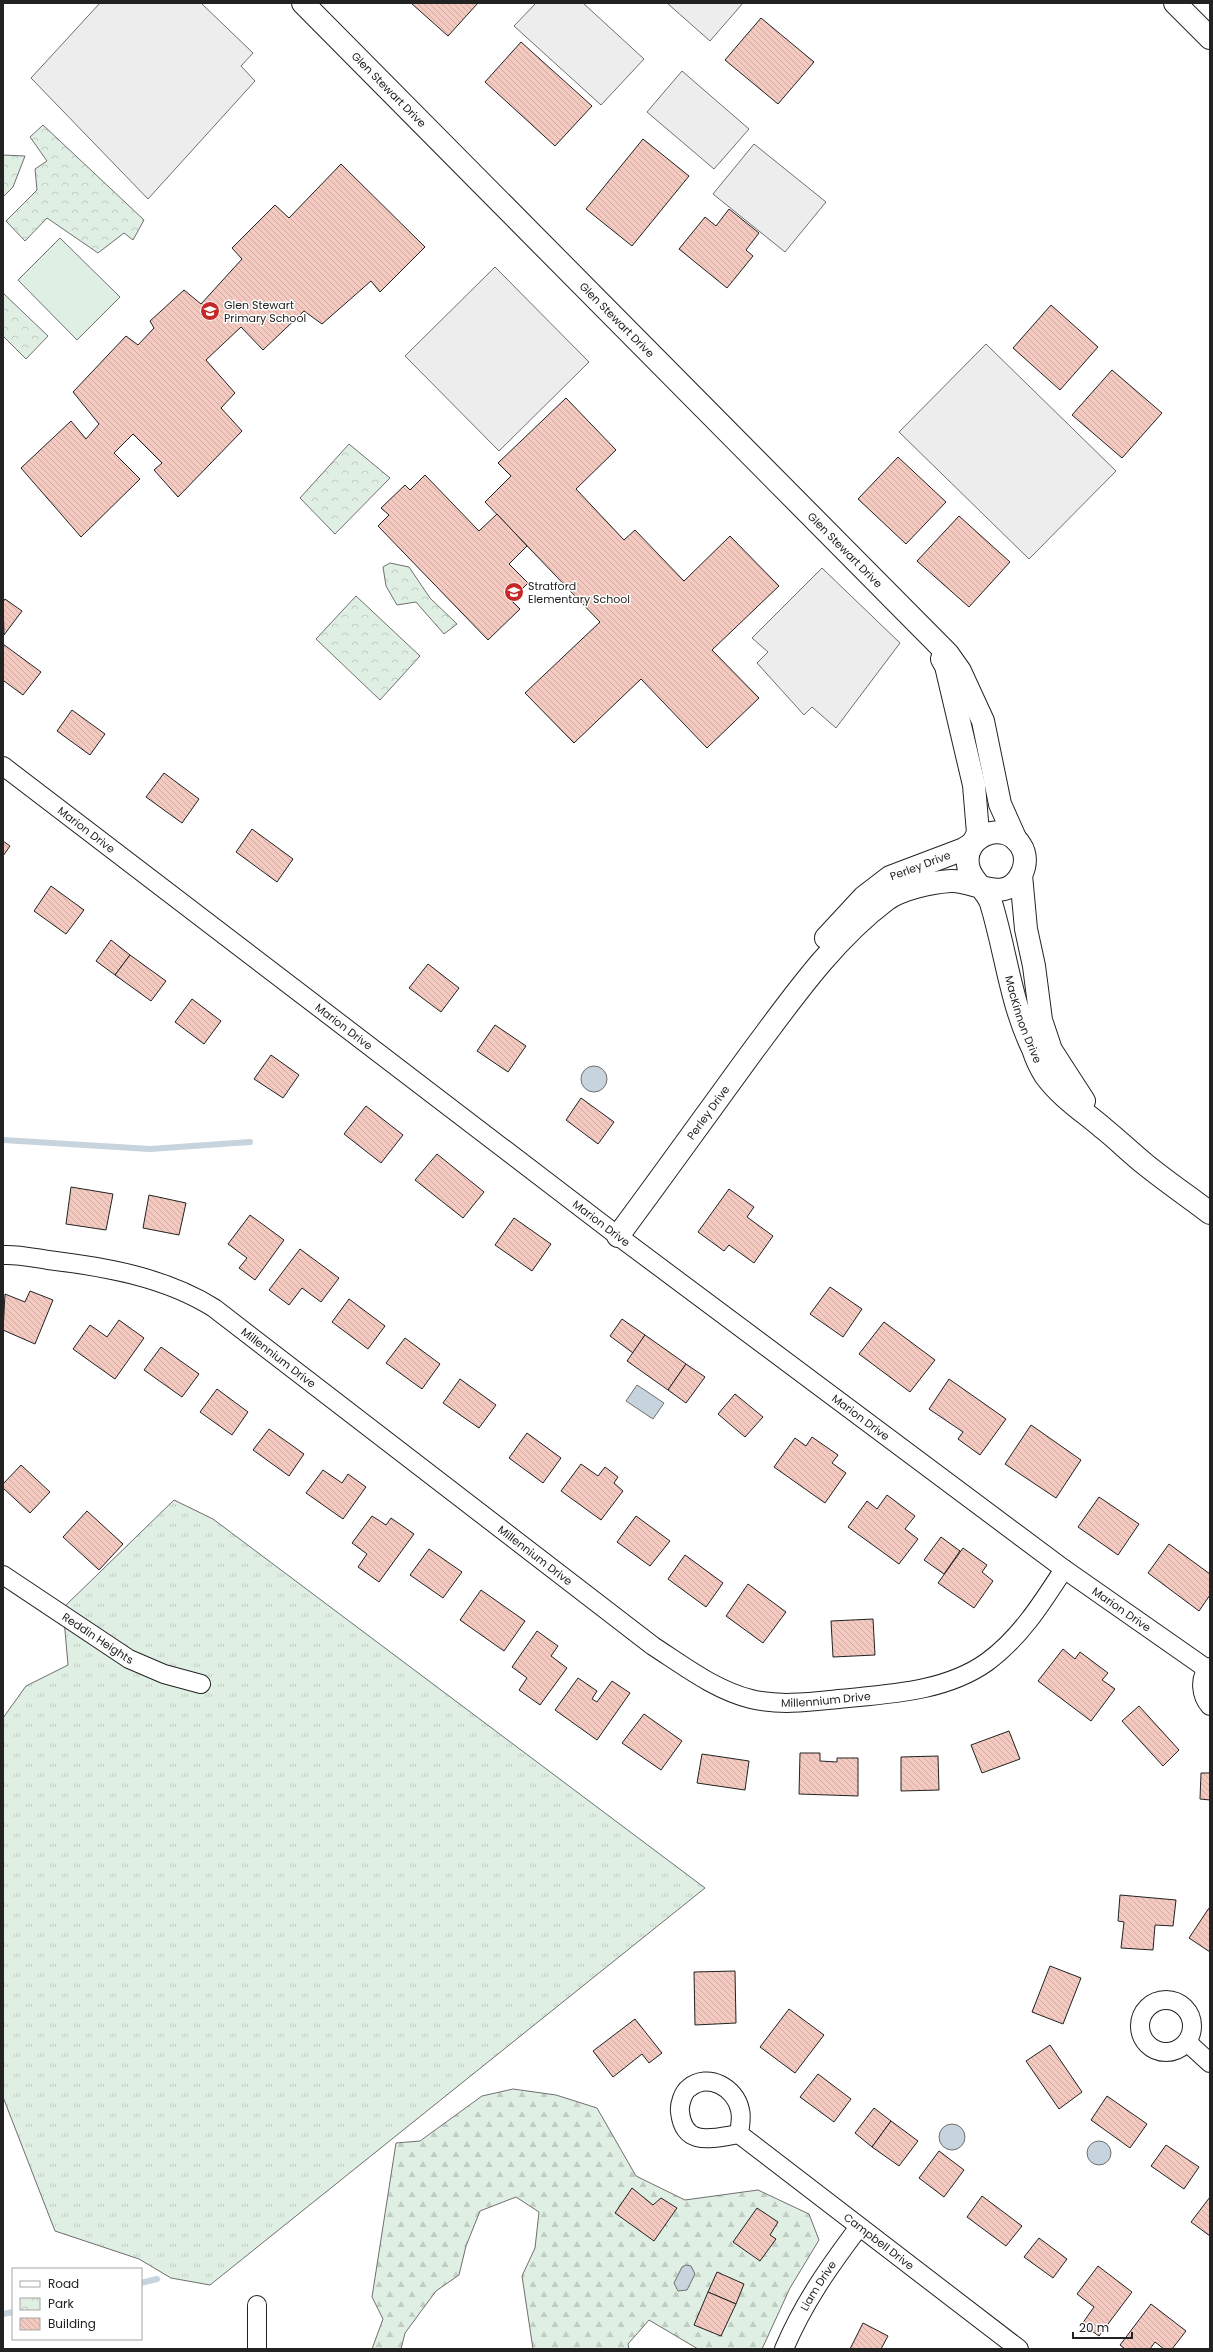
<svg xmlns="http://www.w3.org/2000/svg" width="1213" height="2352" viewBox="0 0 1213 2352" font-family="Poppins,sans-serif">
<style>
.grass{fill:url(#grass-tufts);stroke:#6f6f6f}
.forest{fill:url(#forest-firs);stroke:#6f6f6f}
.park{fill:url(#park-crowns);stroke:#6f6f6f}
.garden{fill:#e0efe3;stroke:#6f6f6f}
.parking{fill:#ededed;stroke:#6f6f6f}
.water{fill:#c7d3dd;stroke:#6f6f6f}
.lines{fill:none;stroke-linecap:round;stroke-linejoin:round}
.stream{stroke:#c7d3dd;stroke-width:6}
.building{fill:url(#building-back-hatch);stroke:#222}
.minor-casing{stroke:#222;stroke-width:20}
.tertiary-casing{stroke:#222;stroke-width:24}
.trunk-casing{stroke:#222;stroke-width:24}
.minor{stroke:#fff;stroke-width:18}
.tertiary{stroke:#fff;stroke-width:22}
.trunk{stroke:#fff;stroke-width:22}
.labels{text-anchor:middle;stroke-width:3;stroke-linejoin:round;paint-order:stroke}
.street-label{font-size:11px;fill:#222;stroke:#fff}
.poi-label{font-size:11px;fill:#222;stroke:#fff;text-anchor:start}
</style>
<defs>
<pattern id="grass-tufts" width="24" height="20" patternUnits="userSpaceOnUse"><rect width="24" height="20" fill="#e0efe3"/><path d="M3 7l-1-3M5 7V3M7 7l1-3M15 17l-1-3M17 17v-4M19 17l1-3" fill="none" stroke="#c0cdc2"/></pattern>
<pattern id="forest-firs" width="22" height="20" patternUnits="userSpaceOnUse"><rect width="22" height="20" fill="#e0efe3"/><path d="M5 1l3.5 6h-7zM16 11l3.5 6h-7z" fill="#c0cdc2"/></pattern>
<pattern id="park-crowns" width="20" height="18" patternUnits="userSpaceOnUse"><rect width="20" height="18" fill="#e0efe3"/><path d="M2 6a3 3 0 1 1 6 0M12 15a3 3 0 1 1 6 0" fill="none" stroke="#c0cdc2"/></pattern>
<pattern id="building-back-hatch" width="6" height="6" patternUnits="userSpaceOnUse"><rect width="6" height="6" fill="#f3c9c0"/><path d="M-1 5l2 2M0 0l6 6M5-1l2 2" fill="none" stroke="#d0aca5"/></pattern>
</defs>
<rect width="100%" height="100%" fill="#fff"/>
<polygon class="grass" points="174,1500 213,1519 705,1888 210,2285 171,2278 139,2259 55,2231 3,2097 3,1718 26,1686 68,1665 63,1608"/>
<polygon class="forest" points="513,2089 556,2095 597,2108 636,2176 685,2200 758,2190 809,2214 819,2240 790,2288 762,2349 698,2349 649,2320 628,2344 629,2349 533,2349 522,2276 535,2248 539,2212 516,2197 480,2211 466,2246 459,2275 436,2291 405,2333 401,2349 372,2349 383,2319 372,2297 396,2143 420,2141 482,2096"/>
<g class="park">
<polygon points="43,125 144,220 133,240 124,233 98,253 47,218 25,241 6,221 37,190 35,169 47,161 30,137"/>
<polygon points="3,155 25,156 13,187 3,197"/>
<polygon points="3,293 48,336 26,359 3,336"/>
<polygon points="349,444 390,478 335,534 300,498"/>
<polygon points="390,563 409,567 430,598 457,624 444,634 416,602 397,605 386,586 383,567"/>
<polygon points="356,596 420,656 380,700 316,639"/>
</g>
<polygon class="garden" points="60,238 120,297 77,340 18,280"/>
<g class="parking">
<polygon points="100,3 201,3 253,53 241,66 255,81 148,199 31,78"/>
<polygon points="536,3 583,3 644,59 601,105 514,26"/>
<polygon points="667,3 743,3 710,41"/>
<polygon points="682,71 749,129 714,169 647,112"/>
<polygon points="754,144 826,202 785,252 713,194"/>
<polygon points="495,267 589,362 499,451 405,356"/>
<polygon points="986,344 1116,471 1029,559 899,432"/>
<polygon points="822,568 900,643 836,728 812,707 804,715 757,663 768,652 752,638"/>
</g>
<g class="water">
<circle cx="594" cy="1079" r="13"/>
<polygon points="637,1385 664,1403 653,1419 626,1401"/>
<circle cx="952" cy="2137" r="13"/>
<circle cx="1099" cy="2153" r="12"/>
<polygon points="686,2265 691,2266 695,2274 687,2290 678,2291 674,2283 682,2267"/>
</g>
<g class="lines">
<g class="stream">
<polyline points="3,1140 150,1149 250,1142"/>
<polyline points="141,2283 157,2279"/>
<polyline points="3,2314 13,2312"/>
</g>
</g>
<g class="building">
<polygon points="411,3 478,3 448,36"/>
<polygon points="761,18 814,62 778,104 725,60"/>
<polygon points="521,42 592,106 555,146 485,82"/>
<polygon points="643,139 689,176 632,246 586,209"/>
<polygon points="341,164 425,247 380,292 371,281 322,324 304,311 263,350 241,327 206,360 235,393 221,408 242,431 178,497 154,470 162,463 133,434 114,453 140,479 81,537 21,468 71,421 86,439 99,424 73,392 126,336 138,345 154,328 150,321 184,290 201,304 242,259 232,248 275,205 289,218"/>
<polygon points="729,209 759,233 746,250 753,256 727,288 679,249 705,217 716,226"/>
<polygon points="1051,305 1098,347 1060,390 1013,348"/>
<polygon points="1112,370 1162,413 1122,458 1072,415"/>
<polygon points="566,398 616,450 576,489 624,540 635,530 684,581 730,536 779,586 712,650 759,698 707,748 641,679 574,743 525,693 600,622 485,502 511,476 498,463"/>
<polygon points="898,457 946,502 906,544 858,499"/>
<polygon points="425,475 479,531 497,514 527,546 509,564 528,583 511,600 520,609 488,640 378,526 389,515 381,508 405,485 410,490"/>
<polygon points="959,516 1010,562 969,607 917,561"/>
<polygon points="5,599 22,611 4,635 3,602"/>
<polygon points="3,644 41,672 23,695 4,681 3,683"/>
<polygon points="72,710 105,734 90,755 57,731"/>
<polygon points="164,773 199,799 182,823 146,797"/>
<polygon points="252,829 293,859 277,882 236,852"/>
<polygon points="3,841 10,846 3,856"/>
<polygon points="51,886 84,910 66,934 34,911"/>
<polygon points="111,940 130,955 115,975 96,961"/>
<polygon points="130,955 166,981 151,1001 115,975"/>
<polygon points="428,964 459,988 441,1012 409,988"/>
<polygon points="192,999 221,1021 204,1044 175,1022"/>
<polygon points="495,1025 526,1046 508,1072 477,1051"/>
<polygon points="271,1055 299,1075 283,1098 254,1079"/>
<polygon points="581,1098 614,1122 598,1144 566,1120"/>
<polygon points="366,1106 403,1135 381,1163 344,1134"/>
<polygon points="437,1154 484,1192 463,1218 415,1180"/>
<polygon points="71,1187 113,1194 106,1230 66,1224"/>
<polygon points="729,1189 754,1207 747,1217 773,1236 754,1263 729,1245 724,1251 698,1232"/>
<polygon points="149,1195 186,1203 179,1235 143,1228"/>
<polygon points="250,1215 284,1240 255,1280 239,1268 247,1258 228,1244"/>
<polygon points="514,1218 551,1244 532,1271 495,1245"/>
<polygon points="300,1249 339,1278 321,1302 302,1288 289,1305 269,1290"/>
<polygon points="830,1287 862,1309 843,1337 810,1314"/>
<polygon points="30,1291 53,1300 35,1344 3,1330 5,1294 25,1302"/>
<polygon points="349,1299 385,1326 368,1349 332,1322"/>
<polygon points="622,1319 645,1335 633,1353 610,1336"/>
<polygon points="119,1320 144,1338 115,1379 73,1349 90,1325 107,1337"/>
<polygon points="884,1322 935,1360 910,1392 859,1354"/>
<polygon points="645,1335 686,1364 668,1390 627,1361"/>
<polygon points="405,1338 440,1364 422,1389 386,1363"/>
<polygon points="161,1347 199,1374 182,1397 144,1370"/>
<polygon points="686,1364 705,1377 686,1403 668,1390"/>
<polygon points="460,1379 496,1405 479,1428 443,1403"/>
<polygon points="949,1379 1006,1419 980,1455 958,1439 963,1432 929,1409"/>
<polygon points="217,1389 248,1412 232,1435 200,1412"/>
<polygon points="735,1394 763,1417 745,1437 718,1414"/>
<polygon points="1031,1425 1081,1460 1056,1498 1005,1464"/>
<polygon points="269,1429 304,1454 289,1476 253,1450"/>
<polygon points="527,1433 561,1458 543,1483 509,1458"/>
<polygon points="812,1437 838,1455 832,1463 846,1473 825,1503 774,1467 795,1438 806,1446"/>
<polygon points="581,1464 598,1476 605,1467 618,1477 614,1483 623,1491 601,1520 561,1491"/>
<polygon points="21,1465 50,1492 30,1513 3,1488 3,1484"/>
<polygon points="323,1470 342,1483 348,1474 366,1487 343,1519 306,1493"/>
<polygon points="887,1495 915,1516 905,1529 918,1539 899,1564 848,1527 867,1501 877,1509"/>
<polygon points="1099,1497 1139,1524 1118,1555 1078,1527"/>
<polygon points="87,1511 123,1544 99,1570 63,1537"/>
<polygon points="372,1516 386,1525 391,1518 414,1534 379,1582 358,1567 367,1554 352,1543"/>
<polygon points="636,1516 670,1541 650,1566 617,1542"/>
<polygon points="941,1537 960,1551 944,1574 924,1560"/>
<polygon points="1169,1544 1210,1574 1210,1595 1199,1611 1148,1573"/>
<polygon points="963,1548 987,1565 982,1572 993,1581 974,1608 938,1583"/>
<polygon points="429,1549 462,1572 443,1598 410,1575"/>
<polygon points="685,1555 723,1583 706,1607 668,1579"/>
<polygon points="748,1584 786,1612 763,1643 726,1616"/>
<polygon points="481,1590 525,1621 504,1651 460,1620"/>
<polygon points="873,1619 875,1655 833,1657 831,1621"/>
<polygon points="537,1631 558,1646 551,1656 567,1668 540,1705 519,1690 527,1678 512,1667"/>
<polygon points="1063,1649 1075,1659 1080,1652 1108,1673 1102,1680 1115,1689 1091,1721 1038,1681"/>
<polygon points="578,1678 597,1691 592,1699 597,1702 612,1681 630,1693 597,1740 555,1710"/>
<polygon points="1139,1706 1179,1750 1163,1766 1122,1721"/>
<polygon points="644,1714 682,1741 661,1770 622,1743"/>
<polygon points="1009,1731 1020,1759 982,1773 971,1745"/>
<polygon points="800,1753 820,1753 820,1761 837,1762 837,1758 858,1758 858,1796 799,1794"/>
<polygon points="702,1754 749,1761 745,1790 697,1783"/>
<polygon points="938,1756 939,1790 901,1791 901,1757"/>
<polygon points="1201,1773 1210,1773 1210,1800 1200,1799"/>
<polygon points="1120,1895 1176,1900 1173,1926 1155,1925 1153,1950 1121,1948 1124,1922 1118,1921"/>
<polygon points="1209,1908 1210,1909 1210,1952 1189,1938"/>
<polygon points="1050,1966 1081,1978 1063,2024 1032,2012"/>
<polygon points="735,1971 736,2023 695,2025 694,1972"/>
<polygon points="789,2009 824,2035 795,2073 760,2047"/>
<polygon points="635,2019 662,2053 649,2063 642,2054 613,2077 593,2051"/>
<polygon points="1050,2045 1082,2092 1059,2109 1026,2061"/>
<polygon points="818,2074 851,2099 834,2122 800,2097"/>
<polygon points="1107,2096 1147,2124 1130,2148 1091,2120"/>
<polygon points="874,2108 891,2121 872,2147 855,2133"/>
<polygon points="891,2121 918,2141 899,2166 872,2147"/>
<polygon points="1166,2145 1199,2167 1184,2189 1151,2166"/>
<polygon points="939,2151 964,2170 944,2197 919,2178"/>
<polygon points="632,2188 653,2205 661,2198 677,2208 654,2241 615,2213"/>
<polygon points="982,2196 1022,2226 1006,2246 967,2217"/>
<polygon points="1210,2197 1210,2236 1191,2222"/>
<polygon points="757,2208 778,2222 770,2235 776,2239 760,2261 733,2242"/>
<polygon points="1039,2238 1067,2259 1053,2278 1024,2257"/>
<polygon points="1098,2266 1132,2292 1099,2336 1082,2324 1094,2307 1077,2294"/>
<polygon points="717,2272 744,2284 736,2304 708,2292"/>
<polygon points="708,2292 736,2304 721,2336 694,2325"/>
<polygon points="1151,2304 1186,2331 1172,2349 1164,2349 1155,2342 1150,2349 1125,2349 1120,2345"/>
<polygon points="863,2323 888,2336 881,2349 850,2349"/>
</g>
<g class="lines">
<g class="minor-casing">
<g id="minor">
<path id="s1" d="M 3,766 L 618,1236 L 1064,1569 L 1207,1669"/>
<path id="s2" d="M 3,1255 C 18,1254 34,1258 48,1260 C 105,1267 165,1277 214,1308 L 653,1646 C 684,1666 715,1690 751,1699 C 779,1706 810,1702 839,1699 C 888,1694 945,1692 987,1662 C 1020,1638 1042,1603 1064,1569"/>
<path id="s3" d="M 3,1575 L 129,1659 L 164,1674 L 201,1684"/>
<path d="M 1210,1667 C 1198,1677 1201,1696 1210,1706"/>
<circle cx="1166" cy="2026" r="26"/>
<polyline points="1187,2042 1210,2063"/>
<path id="s4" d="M 739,2134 C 740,2127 742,2117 740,2110 C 736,2088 708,2072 689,2088 C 683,2092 679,2105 680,2112 C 684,2148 713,2138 739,2134 L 1019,2349"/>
<polyline points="257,2349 257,2305"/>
<path id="s5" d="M 784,2349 C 804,2302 829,2267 859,2227"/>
</g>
</g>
<g class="tertiary-casing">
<g id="tertiary">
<path id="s6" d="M 303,3 L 948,654 L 960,671 L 983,721 L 1000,804 L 1016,840"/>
<polyline points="942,659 946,666 974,785 978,833 973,843"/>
<polyline points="1021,875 1026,929 1034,966 1041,1020 1051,1050 1084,1101"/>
<path id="s7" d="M 826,938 L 864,897 L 890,877 L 964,849 L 973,843"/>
<path id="s8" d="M 618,1236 C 664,1174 709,1111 755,1048 C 794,996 833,940 886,900 C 901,889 932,882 951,881 C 975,880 1006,906 1022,873 C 1026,864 1026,854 1021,846 C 1005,819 963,835 968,865 C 970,881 986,888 991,903 C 1006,952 1010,1001 1033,1049 C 1036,1058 1040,1067 1045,1075 C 1061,1097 1083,1111 1103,1128 C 1118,1140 1131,1153 1146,1165 C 1167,1182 1189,1197 1210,1213"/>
</g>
</g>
<g class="trunk-casing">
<polyline id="trunk" points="1175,3 1210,38"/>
</g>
<use href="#minor" class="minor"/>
<use href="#tertiary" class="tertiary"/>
<use href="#trunk" class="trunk"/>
</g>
<defs>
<g id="school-disc" transform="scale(1)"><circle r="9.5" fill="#c62828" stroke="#fff"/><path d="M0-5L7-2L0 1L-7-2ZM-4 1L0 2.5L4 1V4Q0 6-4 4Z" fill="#fff"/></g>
</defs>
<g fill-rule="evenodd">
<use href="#school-disc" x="210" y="311"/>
<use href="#school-disc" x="514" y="592"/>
</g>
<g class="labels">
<g class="street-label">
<text dy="4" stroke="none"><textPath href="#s6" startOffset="122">Glen Stewart Drive</textPath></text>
<text dy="4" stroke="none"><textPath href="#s6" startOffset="446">Glen Stewart Drive</textPath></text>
<text dy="4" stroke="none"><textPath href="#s6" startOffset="770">Glen Stewart Drive</textPath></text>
<text dy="4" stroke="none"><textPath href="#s1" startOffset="105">Marion Drive</textPath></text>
<text dy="4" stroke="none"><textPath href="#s7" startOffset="121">Perley Drive</textPath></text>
<text dy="4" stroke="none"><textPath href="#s8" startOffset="851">MacKinnon Drive</textPath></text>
<text dy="4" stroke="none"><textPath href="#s1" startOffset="429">Marion Drive</textPath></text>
<text dy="4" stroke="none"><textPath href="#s8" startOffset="153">Perley Drive</textPath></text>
<text dy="4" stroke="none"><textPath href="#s1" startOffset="753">Marion Drive</textPath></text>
<text dy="4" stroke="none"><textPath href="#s2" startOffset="301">Millennium Drive</textPath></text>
<text dy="4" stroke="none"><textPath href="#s1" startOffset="1077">Marion Drive</textPath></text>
<text dy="4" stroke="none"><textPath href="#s2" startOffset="625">Millennium Drive</textPath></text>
<text dy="4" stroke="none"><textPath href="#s1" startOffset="1401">Marion Drive</textPath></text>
<text dy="4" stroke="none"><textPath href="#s3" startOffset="114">Reddin Heights</textPath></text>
<text dy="4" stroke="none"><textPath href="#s2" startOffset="961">Millennium Drive</textPath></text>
<text dy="4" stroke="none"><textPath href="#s4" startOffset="368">Campbell Drive</textPath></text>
<text dy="4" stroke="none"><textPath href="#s5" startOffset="72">Liam Drive</textPath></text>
</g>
<g class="poi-label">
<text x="224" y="309">Glen Stewart<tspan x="224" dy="13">Primary School</tspan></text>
<text x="528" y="590">Stratford<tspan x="528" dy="13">Elementary School</tspan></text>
</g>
</g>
<rect width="1213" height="2352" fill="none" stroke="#222222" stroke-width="8"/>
<rect x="12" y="2268" width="130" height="72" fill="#ffffff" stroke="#a7a7a7"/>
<rect x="20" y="2281" width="20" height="6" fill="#ffffff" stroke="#a7a7a7"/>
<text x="48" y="2288" font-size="12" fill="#222222">Road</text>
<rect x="20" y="2298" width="20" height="12" fill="url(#park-crowns)" stroke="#a7a7a7"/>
<text x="48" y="2308" font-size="12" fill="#222222">Park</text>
<rect x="20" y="2318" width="20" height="12" fill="url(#building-back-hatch)" stroke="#a7a7a7"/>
<text x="48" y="2328" font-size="12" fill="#222222">Building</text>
<path d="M1073 2332v6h59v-6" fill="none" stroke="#222222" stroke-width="2"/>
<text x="1079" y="2332" font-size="12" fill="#222222" stroke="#ffffff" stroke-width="3" paint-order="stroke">20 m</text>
</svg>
